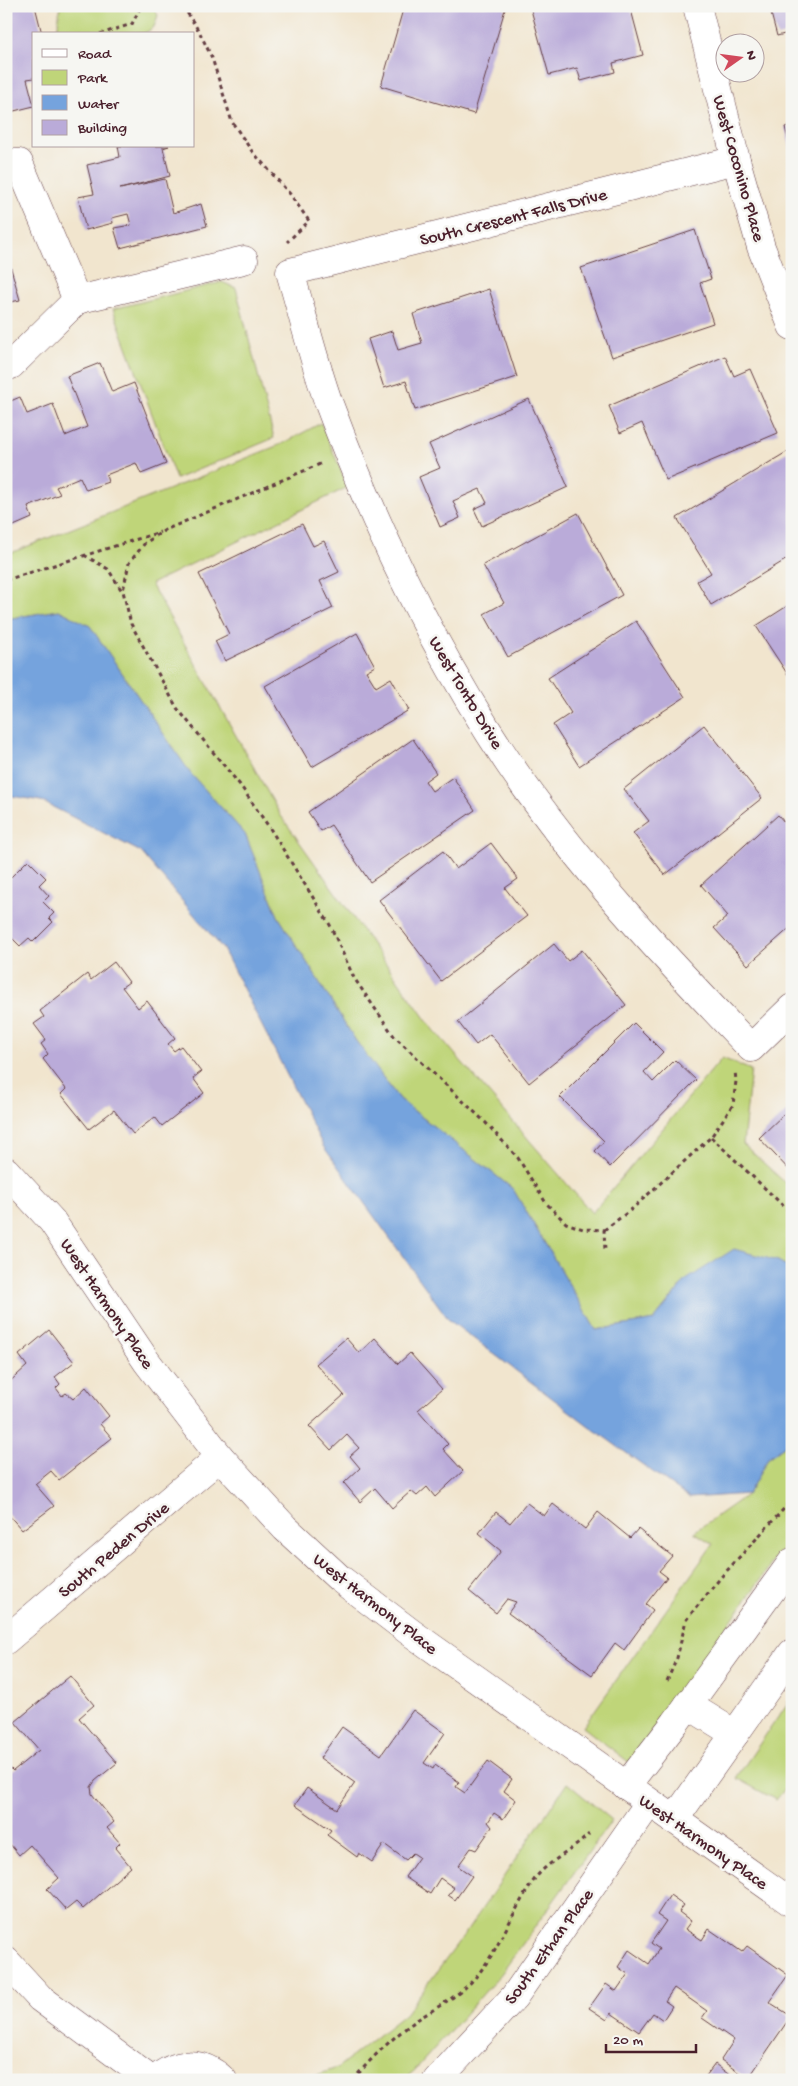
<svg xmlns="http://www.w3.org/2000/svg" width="798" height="2086" viewBox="0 0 798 2086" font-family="'Gochi Hand',sans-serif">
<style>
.green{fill:#bfd579;stroke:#847a52}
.water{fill:#75a3dd;stroke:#606184}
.building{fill:#baabd9}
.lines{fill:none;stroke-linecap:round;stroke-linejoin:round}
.minor-casing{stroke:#633d43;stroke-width:29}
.path{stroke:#633d43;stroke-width:3;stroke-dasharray:4 4;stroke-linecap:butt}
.minor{stroke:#fff;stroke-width:28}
.labels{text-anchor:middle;stroke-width:5;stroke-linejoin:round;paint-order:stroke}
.street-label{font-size:18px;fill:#4a1f2b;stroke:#f6f6f2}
</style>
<rect width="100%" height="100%" fill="#f6f6f2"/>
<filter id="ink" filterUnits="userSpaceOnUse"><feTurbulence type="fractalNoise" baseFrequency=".02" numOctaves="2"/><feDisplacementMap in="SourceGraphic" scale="10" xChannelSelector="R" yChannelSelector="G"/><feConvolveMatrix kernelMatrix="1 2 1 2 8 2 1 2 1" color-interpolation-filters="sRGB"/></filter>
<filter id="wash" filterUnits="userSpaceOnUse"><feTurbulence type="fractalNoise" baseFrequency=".0096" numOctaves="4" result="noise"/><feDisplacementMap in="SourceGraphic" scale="20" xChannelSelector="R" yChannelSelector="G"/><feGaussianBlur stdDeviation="1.12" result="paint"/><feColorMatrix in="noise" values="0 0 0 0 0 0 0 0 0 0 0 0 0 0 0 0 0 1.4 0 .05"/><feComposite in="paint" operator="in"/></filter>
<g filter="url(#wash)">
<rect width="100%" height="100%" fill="#f1e5ce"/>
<g class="green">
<polygon points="60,6 151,6 158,15 154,27 144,34 57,34"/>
<polygon points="222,282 236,288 274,438 176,479 113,309"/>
<polygon points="321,423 348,487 151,584 281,816 429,1024 592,1213 722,1058 751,1070 743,1144 792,1189 792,1269 778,1261 686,1280 654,1320 596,1330 513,1189 399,1099 356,1041 278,916 245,834 191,774 90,626 59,610 6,619 6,555 284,443"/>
<polygon points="792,1440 792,1535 630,1763 583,1727 713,1544 694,1532 748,1494 769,1457"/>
<polygon points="792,1697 792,1780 776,1800 736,1778"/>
<polygon points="567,1783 612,1820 501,1974 406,2080 303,2080 337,2068 405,2014 463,1937"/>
</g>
<polygon class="water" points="59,610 90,626 191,774 245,834 278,916 356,1041 399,1099 513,1189 596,1330 654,1320 686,1280 734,1249 778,1261 792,1269 792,1440 769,1457 748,1494 689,1498 593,1429 449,1320 323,1146 223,949 141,852 41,801 6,795 6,619"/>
<g id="blocks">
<g class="building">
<polygon points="6,6 35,6 42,34 34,34 34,78 27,79 34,106 6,113"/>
<polygon points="404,6 506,6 474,114 381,86"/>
<polygon points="530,6 630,6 643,55 613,63 615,72 581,81 577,68 549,75"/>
<polygon points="769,6 792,6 792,32 777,36"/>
<polygon points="792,125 792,150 791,150 785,127"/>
<polygon points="118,146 169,146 163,148 170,176 120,189 165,179 173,213 201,204 207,226 120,248 114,228 131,225 128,214 112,218 113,223 86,230 78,197 94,194 87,165 120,157"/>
<polygon points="695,230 711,279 700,283 713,323 612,357 581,268"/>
<polygon points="6,251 20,300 6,303"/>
<polygon points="489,289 517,377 415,410 406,381 384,388 368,339 392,331 398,350 422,343 413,314"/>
<polygon points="725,356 734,376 750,369 778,433 666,480 642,423 620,433 609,406"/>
<polygon points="100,363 112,392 134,383 166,464 141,474 136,463 106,475 108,482 86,490 80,477 56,487 60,494 28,507 32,518 9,528 6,522 6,403 20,397 27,414 53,404 65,436 87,427 67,376"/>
<polygon points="529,399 568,487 482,526 474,509 487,503 480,489 453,501 460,518 440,527 419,477 440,468 429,444"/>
<polygon points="790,450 792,453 792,556 711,605 697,581 711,573 677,518"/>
<polygon points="578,513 622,595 508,657 484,614 504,603 483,565"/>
<polygon points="302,524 313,546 324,541 339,572 320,581 333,608 225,661 215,641 229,634 199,574"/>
<polygon points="792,603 792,681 756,626"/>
<polygon points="636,621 685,697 579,766 553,725 571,713 548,678"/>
<polygon points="357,633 375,666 366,671 376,687 391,678 409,710 312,767 265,686"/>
<polygon points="704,725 762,798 665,875 633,833 649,821 624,789"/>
<polygon points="413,739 436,773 425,781 432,791 453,777 475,810 370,882 331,825 321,831 308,812"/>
<polygon points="778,815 792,831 792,926 748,965 714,928 728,916 701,885"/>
<polygon points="491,843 518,879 505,888 527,916 441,981 379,900 443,851 456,869"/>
<polygon points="28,860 46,878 39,885 49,896 43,902 54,913 49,918 53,922 33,942 29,938 20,946 12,938 6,944 6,882"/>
<polygon points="554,944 568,961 582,950 626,1005 529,1083 490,1034 476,1045 458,1022"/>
<polygon points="114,962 129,982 122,987 138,1008 147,1001 175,1038 168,1044 174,1051 181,1046 201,1072 193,1078 204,1093 162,1126 155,1117 133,1134 114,1110 89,1129 61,1094 66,1089 43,1059 48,1054 41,1044 46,1040 34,1024 44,1017 40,1011 87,974 91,980"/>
<polygon points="634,1023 663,1052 644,1072 653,1082 675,1060 696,1080 610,1167 595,1151 604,1141 560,1097"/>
<polygon points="787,1111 792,1116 792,1173 759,1138"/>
<polygon points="49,1330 74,1362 55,1377 60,1384 56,1388 62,1396 66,1393 73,1399 86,1387 109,1416 100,1424 112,1438 59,1480 51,1471 35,1484 54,1506 22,1530 6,1512 6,1385 27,1366 19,1355"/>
<polygon points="346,1338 359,1353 375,1338 398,1364 410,1353 442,1389 418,1410 448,1444 443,1449 463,1471 435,1497 427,1487 417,1496 411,1491 392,1508 375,1488 360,1502 344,1483 360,1468 350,1456 359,1448 347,1435 331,1450 309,1426 344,1395 316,1364"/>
<polygon points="527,1503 544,1516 553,1504 585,1529 598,1512 630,1538 638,1529 672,1556 659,1571 667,1577 646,1604 653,1610 624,1650 615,1643 592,1675 508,1613 516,1602 507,1599 496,1613 469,1591 501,1551 479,1533 496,1512 510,1523"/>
<polygon points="70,1676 94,1705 79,1718 117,1763 95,1781 91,1787 92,1794 114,1822 107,1828 120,1843 115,1848 131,1867 83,1909 76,1902 66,1910 47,1889 59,1878 30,1845 19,1855 9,1843 6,1846 6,1771 10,1768 13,1771 39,1750 15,1722"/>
<polygon points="413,1710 445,1733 424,1763 433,1769 435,1765 459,1782 456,1787 465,1793 488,1761 512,1779 504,1791 516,1800 503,1819 494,1813 488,1822 492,1827 476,1850 471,1848 458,1866 472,1876 455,1900 448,1895 454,1888 440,1878 430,1894 405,1877 419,1857 413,1853 406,1860 384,1844 372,1862 359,1853 357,1857 327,1835 331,1830 295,1805 307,1788 337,1809 355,1783 320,1758 342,1727 381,1755"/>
<polygon points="670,1895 684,1905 679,1912 691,1921 685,1929 702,1940 709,1929 742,1952 747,1946 788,1975 769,2002 791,2016 748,2079 721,2060 734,2040 702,2018 707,2011 674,1988 665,2001 672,2006 663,2020 653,2013 639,2032 611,2013 607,2020 589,2008 606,1984 616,1991 628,1974 618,1967 629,1950 649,1964 659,1949 651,1943 666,1921 657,1915"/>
<polygon points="715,2064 732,2077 730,2080 703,2080"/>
</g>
</g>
</g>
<g filter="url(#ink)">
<use href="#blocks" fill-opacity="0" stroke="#633d43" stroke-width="1"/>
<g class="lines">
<g class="minor-casing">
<g id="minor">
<polyline points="697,6 736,160 761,247 792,326"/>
<path d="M 736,160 L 290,272 C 303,316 314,362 329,404 C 376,530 435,653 510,765 C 580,868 665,958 751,1048 L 792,1008"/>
<polyline points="6,162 19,163 77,300"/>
<polyline points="77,300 244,260"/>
<polyline points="6,367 11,365 77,300"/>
<polyline points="6,1171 52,1221 147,1362 220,1457 285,1528 339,1578 410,1632 792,1903"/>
<polyline points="6,1640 220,1457"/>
<polyline points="688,1705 735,1734"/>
<polyline points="626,1786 675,1723 792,1562"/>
<polyline points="674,1820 792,1653"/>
<polyline points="6,1961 40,1998 151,2080"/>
<path d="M 155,2080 C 176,2061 202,2060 223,2080"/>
<polyline points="437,2080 514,1997 649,1803"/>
</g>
</g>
<g class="path">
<polyline points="183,6 200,33 212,58 232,122 251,150 290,194 309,221 287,242"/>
<polyline points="100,34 132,24 141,6"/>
<polyline points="320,464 165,530 145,543 129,563 123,591 131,624 177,708 240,785 271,830 330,925 354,978 394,1036 485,1122 518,1158 546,1203 566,1223 583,1229 604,1230 605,1251"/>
<polyline points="84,555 108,569 122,591"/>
<polyline points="6,580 160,532"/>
<polyline points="711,1137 792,1214"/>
<polyline points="604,1230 632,1209 711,1137 733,1105 736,1081 735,1071"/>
<polyline points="667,1681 677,1658 686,1620 722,1576 792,1500"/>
<path d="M 353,2080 C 371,2058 394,2036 417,2020 C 437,2007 459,1996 475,1978 C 500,1949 512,1911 534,1880 C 547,1861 573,1851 589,1834"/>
</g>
<use href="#minor" class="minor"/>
</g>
</g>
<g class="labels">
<g class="street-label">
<text transform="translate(740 168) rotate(74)" y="6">West Coconino Place</text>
<text transform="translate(513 216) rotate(-14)" y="6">South Crescent Falls Drive</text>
<text transform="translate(467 692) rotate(59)" y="6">West Tonto Drive</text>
<text transform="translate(108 1303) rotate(56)" y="6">West Harmony Place</text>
<text transform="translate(113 1549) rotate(-40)" y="6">South Peden Drive</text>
<text transform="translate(376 1603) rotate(38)" y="6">West Harmony Place</text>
<text transform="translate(704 1841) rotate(35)" y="6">West Harmony Place</text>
<text transform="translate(548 1946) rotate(-54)" y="6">South Ethan Place</text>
</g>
</g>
<rect width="798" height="2086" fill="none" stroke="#f6f6f2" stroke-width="25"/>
<rect x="32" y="32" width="162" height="115" fill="#f6f6f2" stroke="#b1a0a2"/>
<rect x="42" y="49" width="25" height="8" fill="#ffffff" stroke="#b1a0a2"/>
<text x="78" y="58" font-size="15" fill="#4a1f2b">Road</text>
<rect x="42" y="70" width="25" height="15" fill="#bfd579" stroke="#b1a0a2"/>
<text x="78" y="82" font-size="15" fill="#4a1f2b">Park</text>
<rect x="42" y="95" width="25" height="15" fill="#75a3dd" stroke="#b1a0a2"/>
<text x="78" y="108" font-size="15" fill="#4a1f2b">Water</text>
<rect x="42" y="120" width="25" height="15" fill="#baabd9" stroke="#b1a0a2"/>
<text x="78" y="132" font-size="15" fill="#4a1f2b">Building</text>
<g transform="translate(740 58) rotate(76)"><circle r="24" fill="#f6f6f2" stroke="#b1a0a2"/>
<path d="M0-4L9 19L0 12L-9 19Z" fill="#d1495b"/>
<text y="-8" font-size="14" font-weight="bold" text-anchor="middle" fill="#4a1f2b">N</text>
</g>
<path d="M606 2044v8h90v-8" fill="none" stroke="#4a1f2b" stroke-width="2.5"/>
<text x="613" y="2044" font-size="15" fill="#4a1f2b" stroke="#f6f6f2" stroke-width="4" paint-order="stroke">20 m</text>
</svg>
